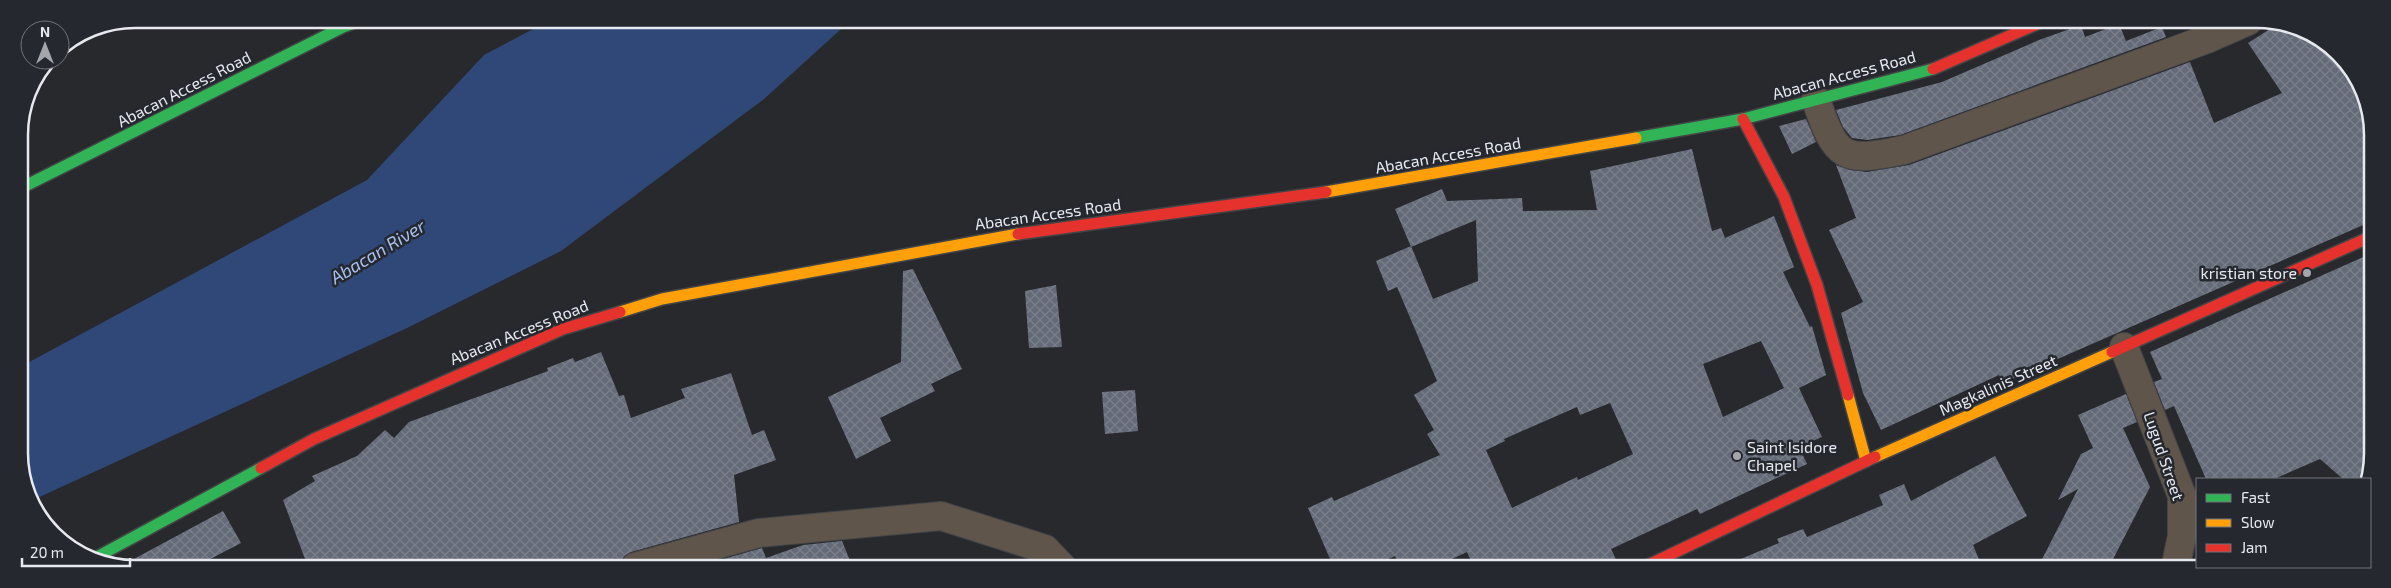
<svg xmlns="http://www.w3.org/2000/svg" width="2391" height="588" viewBox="0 0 2391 588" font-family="'Exo 2',sans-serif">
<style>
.water{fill:#2f4877}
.building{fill:url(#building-cross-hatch);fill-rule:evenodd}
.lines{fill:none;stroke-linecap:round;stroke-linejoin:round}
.street-casing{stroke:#434447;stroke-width:30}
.fast-casing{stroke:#434447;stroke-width:14}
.slow-casing{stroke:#434447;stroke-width:14}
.jam-casing{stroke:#434447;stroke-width:14}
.street{stroke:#5f554b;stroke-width:28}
.fast{stroke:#30b455;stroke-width:11}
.slow{stroke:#ff9f0a;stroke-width:11}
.jam{stroke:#e5322d;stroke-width:11}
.poi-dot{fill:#a4a6aa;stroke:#25282f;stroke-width:2}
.labels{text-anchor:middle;stroke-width:5;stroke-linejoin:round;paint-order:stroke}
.street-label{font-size:16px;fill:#e7e9ee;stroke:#25282f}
.poi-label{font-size:16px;fill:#e7e9ee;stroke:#25282f;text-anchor:end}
.water-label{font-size:18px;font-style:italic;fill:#a8c2f1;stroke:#25282f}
.rim{fill:none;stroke:#e7e9ee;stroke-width:2.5}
</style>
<defs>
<pattern id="building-cross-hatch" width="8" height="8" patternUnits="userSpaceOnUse" patternTransform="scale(1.25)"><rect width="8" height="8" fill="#646a77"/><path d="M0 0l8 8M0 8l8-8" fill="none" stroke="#7a7f8b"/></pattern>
</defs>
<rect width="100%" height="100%" fill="#27292d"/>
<polygon class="water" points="552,19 851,20 764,99 561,251 407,328 33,500 21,477 20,367 367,180 484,55"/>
<g class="building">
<polygon points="2281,22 2339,53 2370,112 2370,222 2003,383 1999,375 1881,430 1863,393 1841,313 1863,302 1829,230 1856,218 1836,165 1850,170 1867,172 1909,165 2190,62 2214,123 2282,93 2248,43"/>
<polygon points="2119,24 2126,41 2162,27 2166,37 1900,135 1867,140 1852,138 1843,127 1836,110 1942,82 2039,40 2081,25 2085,37"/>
<polygon points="1806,119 1816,142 1792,154 1779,126"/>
<path d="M 1692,149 L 1712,231 L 1721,228 L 1725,238 L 1774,216 L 1794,267 L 1783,272 L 1810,327 L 1812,326 L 1826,375 L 1799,388 L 1822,437 L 1799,447 L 1807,464 L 1700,514 L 1697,509 L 1611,549 L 1620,568 L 1474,568 L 1467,552 L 1432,568 L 1401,568 L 1395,556 L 1368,568 L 1334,568 L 1308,508 L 1332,497 L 1334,501 L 1440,455 L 1427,434 L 1434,430 L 1414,395 L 1437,381 L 1397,287 L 1388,291 L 1376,261 L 1411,246 L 1433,299 L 1478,281 L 1476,220 L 1411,247 L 1395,209 L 1442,189 L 1447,201 L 1522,198 L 1523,211 L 1597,210 L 1590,171 ZM 1761,341 L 1784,388 L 1723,417 L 1703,364 ZM 1610,403 L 1633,454 L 1578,480 L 1577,477 L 1512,508 L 1486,450 L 1505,441 L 1504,439 L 1577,407 L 1580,415 Z"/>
<polygon points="2370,254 2368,479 2343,479 2320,459 2274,479 2206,479 2174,406 2165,410 2154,382 2162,379 2150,352"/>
<polygon points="913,269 962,369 931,384 935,391 880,418 891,441 856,459 828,397 901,362 903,271"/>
<polygon points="1056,285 1062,347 1029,348 1025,291"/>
<polygon points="601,352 619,396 624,395 631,418 685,398 681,389 731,373 752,435 764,430 776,460 734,475 739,522 631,552 624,556 620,565 610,567 308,567 283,500 315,481 312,476 357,456 385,430 394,438 409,422 548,371 547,368 573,358 575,362"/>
<polygon points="1135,390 1138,431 1105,434 1102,392"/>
<polygon points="2126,394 2137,422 2123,428 2150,487 2108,569 2037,569 2078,489 2058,500 2081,454 2093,448 2078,415"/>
<polygon points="1995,456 2027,516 1973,545 1983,569 1719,568 1779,543 1777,539 1803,529 1807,537 1883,505 1879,495 1904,484 1911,501"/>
<polygon points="223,511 241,543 195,567 119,567"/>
<polygon points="842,541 853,568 692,568 762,548 766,558 803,545"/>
</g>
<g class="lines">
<g class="street-casing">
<g id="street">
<path d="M 1816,100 C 1836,159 1843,163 1904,150 L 2207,39 L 2248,21"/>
<polyline points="2124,347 2182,496 2182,536 2175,569"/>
<polyline points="635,567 759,533 941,516 1045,549 1063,568"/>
</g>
</g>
<g class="fast-casing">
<g id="fast">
<polyline points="1636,138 1743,119 1933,69"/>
<polyline points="19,189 343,27 364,19"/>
<polyline points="95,558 261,468"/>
</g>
</g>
<g class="slow-casing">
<g id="slow">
<polyline points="1326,192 1636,138"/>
<polyline points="620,312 662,299 1018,234"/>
<polyline points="1848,395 1866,461"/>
<polyline points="1875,457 2112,352"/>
</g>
</g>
<g class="jam-casing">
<g id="jam">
<polyline points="1933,69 2044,21"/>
<polyline points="1743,119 1784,197 1817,285 1848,395"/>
<polyline points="1018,234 1326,192"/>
<polyline points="2112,352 2370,237"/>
<polyline points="261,468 314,439 563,329 620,312"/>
<polyline points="1642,568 1875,457"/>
</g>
</g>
<use href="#street" class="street"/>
<use href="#fast" class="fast"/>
<use href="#slow" class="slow"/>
<use href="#jam" class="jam"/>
</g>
<g class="poi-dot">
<circle cx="2307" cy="273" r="5"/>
<circle cx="1737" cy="456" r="5"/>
</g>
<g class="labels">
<g class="street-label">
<text transform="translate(1844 75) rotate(-15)" y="6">Abacan Access Road</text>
<text transform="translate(184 89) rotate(-27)" y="6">Abacan Access Road</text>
<text transform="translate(1448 155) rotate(-10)" y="6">Abacan Access Road</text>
<text transform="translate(1048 214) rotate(-8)" y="6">Abacan Access Road</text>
<text transform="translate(519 332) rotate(-22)" y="6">Abacan Access Road</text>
<text transform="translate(1998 385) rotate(-24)" y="6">Magkalinis Street</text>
<text transform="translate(2164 456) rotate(71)" y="6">Lugud Street</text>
</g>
<g class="poi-label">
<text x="2297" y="279">kristian store</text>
<text x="1747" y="453" text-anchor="start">Saint Isidore<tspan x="1747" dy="18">Chapel</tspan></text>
</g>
<g class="water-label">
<text transform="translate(378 252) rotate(-31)" y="6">Abacan River</text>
</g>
</g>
<path d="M0 0H2391V588H0ZM135 28H2257A107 107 0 0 1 2364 135V453A107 107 0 0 1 2257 560H135A107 107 0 0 1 28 453V135A107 107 0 0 1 135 28Z" fill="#25282f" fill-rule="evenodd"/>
<path class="rim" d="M135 28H2257A107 107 0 0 1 2364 135V453A107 107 0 0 1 2257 560H135A107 107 0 0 1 28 453V135A107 107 0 0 1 135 28Z"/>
<rect x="2196" y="478" width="175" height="90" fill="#25282f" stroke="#73757b"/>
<rect x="2206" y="494" width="25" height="8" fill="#30b455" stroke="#73757b"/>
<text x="2241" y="503" font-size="15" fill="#e7e9ee">Fast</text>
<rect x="2206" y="519" width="25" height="8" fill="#ff9f0a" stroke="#73757b"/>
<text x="2241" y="528" font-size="15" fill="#e7e9ee">Slow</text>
<rect x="2206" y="544" width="25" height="8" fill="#e5322d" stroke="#73757b"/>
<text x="2241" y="553" font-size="15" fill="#e7e9ee">Jam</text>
<g transform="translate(45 45)"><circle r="24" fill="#25282f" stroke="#73757b"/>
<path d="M0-4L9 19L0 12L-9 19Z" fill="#a4a6aa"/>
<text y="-8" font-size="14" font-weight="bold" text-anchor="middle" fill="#e7e9ee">N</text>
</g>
<path d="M22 558v8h108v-8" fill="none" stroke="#e7e9ee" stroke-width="2.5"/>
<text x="30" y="558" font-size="15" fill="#e7e9ee" stroke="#25282f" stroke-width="4" paint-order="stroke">20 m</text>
</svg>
